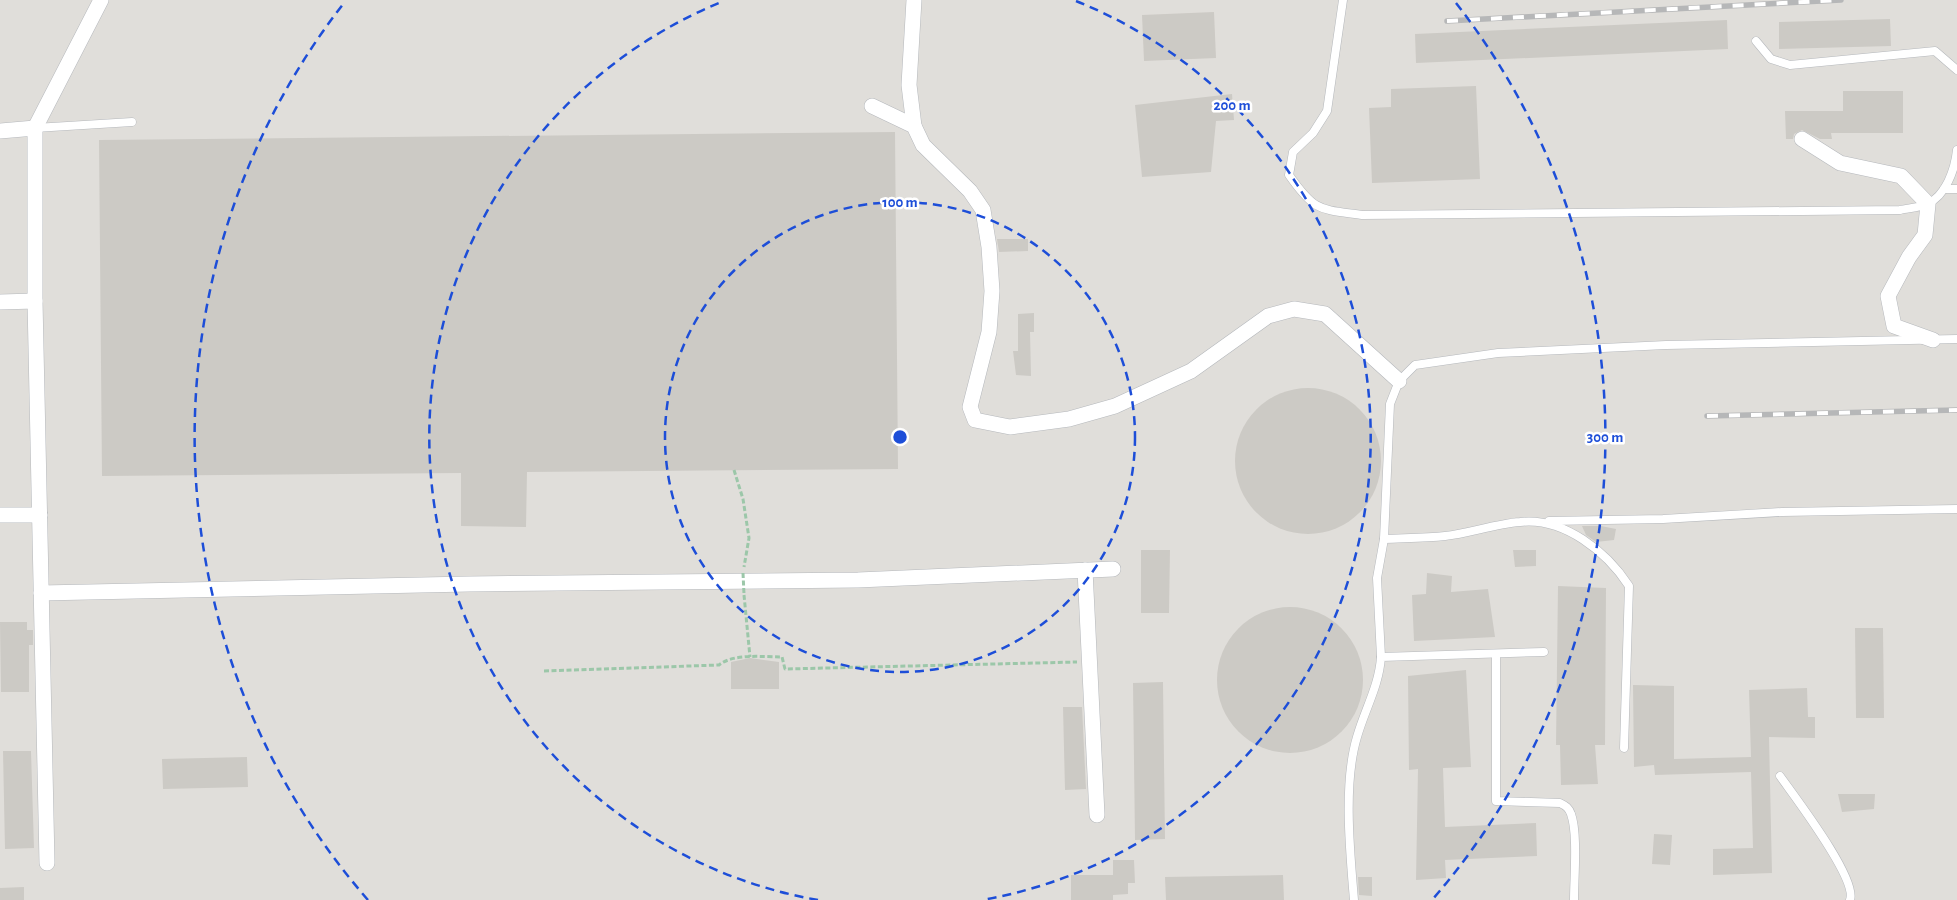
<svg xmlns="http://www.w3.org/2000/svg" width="1957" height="900" viewBox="0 0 1957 900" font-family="'Alegreya Sans',sans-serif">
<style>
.industrial{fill:#e0deda}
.building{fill:#cccac5}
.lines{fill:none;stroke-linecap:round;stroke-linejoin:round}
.service-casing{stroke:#b5b8bc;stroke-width:9}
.minor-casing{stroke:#b5b8bc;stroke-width:16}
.path{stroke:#9cc7a9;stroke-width:3;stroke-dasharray:5 2.5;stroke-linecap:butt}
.service{stroke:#fff;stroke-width:8}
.minor{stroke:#fff;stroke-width:15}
.rail-casing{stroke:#b6b7b8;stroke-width:5.5}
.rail{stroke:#fff;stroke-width:4;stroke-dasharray:11;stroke-linecap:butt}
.path-bridge{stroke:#9cc7a9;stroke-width:3;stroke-dasharray:5 2.5;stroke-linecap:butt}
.ring{fill:none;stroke:#1d4ed8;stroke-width:2.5;stroke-dasharray:9 6}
.centre{fill:#1d4ed8;stroke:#fff;stroke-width:2.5}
.ring-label{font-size:15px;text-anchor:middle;font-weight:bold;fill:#1d4ed8;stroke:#fff;stroke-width:5;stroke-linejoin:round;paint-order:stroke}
</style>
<rect width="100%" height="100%" fill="#f1efe8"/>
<rect class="industrial" x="0" y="0" width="1957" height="900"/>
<g class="building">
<polygon points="1214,12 1216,58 1144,61 1142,15"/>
<polygon points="1890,19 1891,46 1779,49 1779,22"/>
<polygon points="1727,20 1728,49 1416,63 1415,34"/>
<polygon points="1476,86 1480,179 1372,183 1369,108 1391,107 1391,89"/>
<polygon points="1843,91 1903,91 1903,133 1831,133 1832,139 1820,139 1802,130 1794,134 1793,139 1786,139 1785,111 1843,111"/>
<polygon points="1232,94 1234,120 1216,121 1211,172 1142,177 1135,105"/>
<polygon points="895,132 898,469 527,472 526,527 461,526 461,473 102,476 99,140"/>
<polygon points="997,239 1028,239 1028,251 999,252"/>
<polygon points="1034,313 1034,332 1030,332 1031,376 1016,375 1013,351 1018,351 1018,314"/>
<circle cx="1308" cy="461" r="73"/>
<polygon points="1582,526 1601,526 1616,529 1614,540 1596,542 1586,535"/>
<polygon points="1141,550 1170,550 1169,613 1141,613"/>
<polygon points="1513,550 1536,550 1536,566 1515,567"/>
<polygon points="1427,573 1452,576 1451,592 1488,589 1495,637 1414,641 1412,595 1426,594"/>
<polygon points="1558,586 1606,588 1605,745 1595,745 1598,784 1561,785 1560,745 1556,745"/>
<circle cx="1290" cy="680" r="73"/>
<polygon points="0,622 27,622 27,630 33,630 33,645 29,645 29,692 1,692"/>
<polygon points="1855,628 1883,628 1884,718 1856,718"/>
<polygon points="750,658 779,662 779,689 731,689 731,662"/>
<polygon points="1466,670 1471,767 1443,768 1445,827 1536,823 1537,856 1445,860 1446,878 1416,880 1418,769 1409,770 1408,676"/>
<polygon points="1163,682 1165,839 1135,840 1133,683"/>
<polygon points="1633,685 1674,686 1674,759 1751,757 1749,690 1807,688 1808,717 1815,717 1815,738 1769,737 1772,873 1713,875 1713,849 1753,848 1751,772 1655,775 1654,765 1634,767"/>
<polygon points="1063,707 1082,707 1086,789 1065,790"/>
<polygon points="3,751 31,751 34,848 5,849"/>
<polygon points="247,757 248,787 163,789 162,759"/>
<polygon points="1838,794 1875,794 1874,809 1842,812"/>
<polygon points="1654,834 1672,835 1670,865 1652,864"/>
<polygon points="1113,860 1134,860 1135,883 1128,883 1128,894 1113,895 1113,900 1071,900 1071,875 1113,875"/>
<polygon points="1283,875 1284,900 1166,900 1165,877"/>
<polygon points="1358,877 1372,877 1372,896 1359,895"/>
<polygon points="24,887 24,900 0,900 0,888"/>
</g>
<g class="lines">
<g class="service-casing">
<g id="service">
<path d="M 1343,0 L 1327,111 L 1313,133 L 1293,152 L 1289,175 C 1315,212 1319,209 1362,215 L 1900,210 C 1908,208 1919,208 1927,204 C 1946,196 1955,169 1957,150"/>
<polyline points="1756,41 1771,59 1790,65 1935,51 1957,70"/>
<polyline points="35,128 132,122"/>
<polyline points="1944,189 1957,189"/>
<polyline points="1549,521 1663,519 1782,512 1957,509"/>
<path d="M 1384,539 C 1404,538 1425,538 1445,536 C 1470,533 1495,524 1520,522 C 1564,517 1607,552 1629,586 L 1624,748"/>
<path d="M 1496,655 L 1496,801 L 1560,803 C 1566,806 1569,808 1571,814 C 1578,833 1574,878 1574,900"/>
<polyline points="1381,657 1377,578 1384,539 1390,404 1399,381 1415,365 1498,353 1666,345 1957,339"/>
<path d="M 1780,776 C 1794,796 1858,879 1850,900"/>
<path d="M 1354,900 C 1350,852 1343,783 1357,737 C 1365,709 1379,686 1381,657 L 1544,652"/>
</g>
</g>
<g class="minor-casing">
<g id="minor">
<polyline points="872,106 914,126 923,145 970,191 983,210 989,247 992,291 989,332 970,407 975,420 1010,427 1069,419 1115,406 1191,371 1268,316 1294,309 1325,314 1399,381"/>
<polyline points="914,126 909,85 914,0"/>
<polyline points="0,131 35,128"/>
<polyline points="1802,139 1840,163 1901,176 1928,204 1925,235 1909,257 1888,296 1894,326 1933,340"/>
<polyline points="0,302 35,301"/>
<polyline points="0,515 40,515"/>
<polyline points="1085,570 1097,815"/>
<polyline points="41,593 469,584 858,580 1113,569"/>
<polyline points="47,863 35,301 35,128 101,0"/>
</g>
</g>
<g class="path">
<polyline points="734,470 743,499 749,538 744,567"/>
<polyline points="744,595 750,657"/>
<path d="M 544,671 L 719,665 C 734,653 763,657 782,657 L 785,669 L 1077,662"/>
</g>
<use href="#service" class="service"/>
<use href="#minor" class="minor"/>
<g class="rail-casing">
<g id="rail">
<polyline points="1447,21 1841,0"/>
<polyline points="1707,416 1957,410"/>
</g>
</g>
<use href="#rail" class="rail"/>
<polyline class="path-bridge" points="743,573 744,594"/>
</g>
<g class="ring">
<circle cx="900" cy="437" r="235"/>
<path d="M818 900A470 470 0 0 1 724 1M1076 1A470 470 0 0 1 982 900"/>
<path d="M368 900A705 705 0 0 1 344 3M1456 3A705 705 0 0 1 1432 900"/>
</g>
<circle cx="900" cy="437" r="8" class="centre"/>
<g class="ring-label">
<text x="1232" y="110">200 m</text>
<text x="900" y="207">100 m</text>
<text x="1605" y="442">300 m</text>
</g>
</svg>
